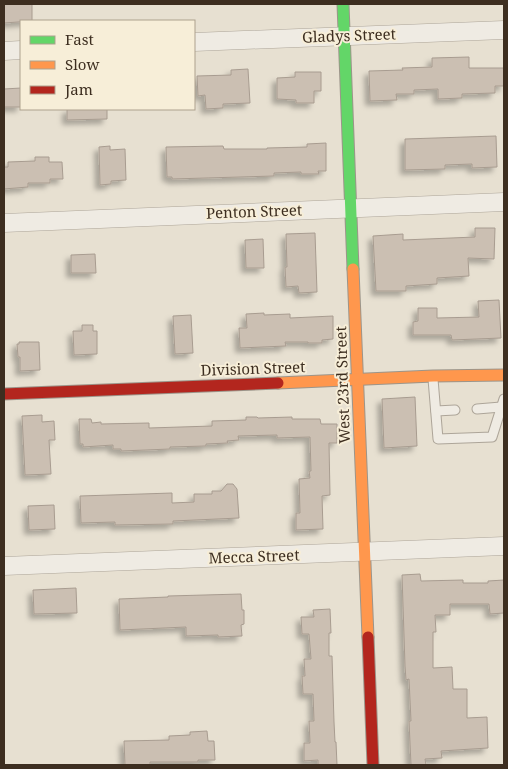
<svg xmlns="http://www.w3.org/2000/svg" width="508" height="769" viewBox="0 0 508 769" font-family="'Noto Serif',serif">
<style>
.building{fill:#cbbfb2;stroke:#a89c90;filter:url(#shadow)}
.lines{fill:none;stroke-linecap:round;stroke-linejoin:round}
.lane-casing{stroke:#ada599;stroke-width:11}
.street-casing{stroke:#ada599;stroke-width:19}
.fast-casing{stroke:#9c958a;stroke-width:13}
.slow-casing{stroke:#9c958a;stroke-width:13}
.jam-casing{stroke:#9c958a;stroke-width:13}
.lane{stroke:#efebe3;stroke-width:9}
.street{stroke:#efebe3;stroke-width:18}
.fast{stroke:#63d668;stroke-width:11}
.slow{stroke:#ff974d;stroke-width:11}
.jam{stroke:#b3261e;stroke-width:11}
.labels{text-anchor:middle;stroke-width:4;stroke-linejoin:round;paint-order:stroke}
.street-label{font-size:15px;fill:#3d2e20;stroke:#f7eed8}
</style>
<defs>
<filter id="shadow"><feDropShadow dx="-4.5" dy="4.5" stdDeviation="2.5" flood-color="#0004"/></filter>
</defs>
<rect width="100%" height="100%" fill="#e7e0d1"/>
<g class="building">
<polygon points="4,4 32,4 32,21 4,23"/>
<polygon points="469,57 469,68 504,68 504,86 495,86 495,93 462,94 462,98 438,99 438,89 414,90 414,94 396,94 397,100 370,101 369,71 403,70 402,68 432,67 432,58"/>
<polygon points="248,69 250,103 223,104 223,108 206,109 205,95 198,96 197,76 231,75 231,70"/>
<polygon points="295,72 321,72 321,91 314,91 314,103 296,103 296,100 277,99 277,78 295,77"/>
<polygon points="21,88 21,107 4,107 4,89"/>
<polygon points="67,109 107,109 107,119 67,120"/>
<polygon points="496,136 497,167 472,168 472,164 445,165 445,169 405,170 405,139"/>
<polygon points="326,143 326,171 318,171 319,174 301,174 301,172 274,173 274,176 172,179 172,177 167,177 166,147 223,146 224,149 267,149 267,148 307,147 307,144"/>
<polygon points="110,146 110,150 125,149 126,180 111,181 111,184 100,185 99,147"/>
<polygon points="35,157 49,157 49,162 62,162 63,179 50,179 50,183 28,183 28,187 4,189 4,167 8,167 8,162 35,161"/>
<polygon points="475,228 495,228 494,259 468,258 469,276 437,278 437,284 406,286 406,291 376,291 373,236 403,234 403,240 475,237"/>
<polygon points="315,233 317,292 299,293 298,286 286,287 285,267 287,267 286,234"/>
<polygon points="263,239 264,268 246,268 245,240"/>
<polygon points="95,254 96,273 71,273 71,255"/>
<polygon points="499,300 501,338 452,340 451,335 413,335 413,322 418,321 418,308 437,308 437,318 479,317 478,301"/>
<polygon points="264,313 264,315 290,314 290,318 333,316 333,339 322,340 322,343 308,343 308,342 285,342 286,346 240,348 239,328 247,328 246,314"/>
<polygon points="191,315 193,353 175,354 173,316"/>
<polygon points="82,325 93,325 93,331 97,331 97,354 74,355 73,331 82,331"/>
<polygon points="19,342 39,342 40,370 20,371 20,357 18,357 17,344 19,344"/>
<polygon points="415,397 417,446 384,448 382,399"/>
<polygon points="42,415 42,422 54,421 55,440 49,440 51,474 25,475 22,416"/>
<polygon points="246,417 257,417 258,418 292,417 292,419 320,419 321,424 337,424 337,443 329,443 330,495 322,496 323,529 296,530 296,513 300,513 299,479 310,478 309,471 311,471 310,437 277,438 277,435 238,436 239,440 227,441 228,443 206,444 206,446 170,447 170,449 121,451 121,449 113,449 113,445 83,447 83,444 80,444 79,419 91,419 92,423 101,422 101,424 149,423 149,428 212,426 212,421 246,420"/>
<polygon points="227,484 233,484 237,489 239,518 173,521 173,524 115,525 115,522 81,523 80,496 172,493 172,503 194,502 194,494 212,494 212,491 221,491"/>
<polygon points="54,505 55,529 29,530 28,506"/>
<polygon points="420,574 421,581 463,580 463,583 488,583 488,581 504,580 504,613 490,614 489,604 450,604 450,615 435,615 436,632 433,632 433,668 452,667 453,689 467,689 467,718 487,717 488,748 441,751 442,758 425,759 426,765 411,765 409,721 411,721 409,679 406,680 405,666 402,575"/>
<polygon points="76,588 77,613 34,614 33,590"/>
<polygon points="241,594 242,610 244,610 244,624 241,625 242,636 218,637 218,635 186,636 186,627 120,630 119,599 168,597 168,596"/>
<polygon points="330,609 331,633 329,633 329,656 332,656 334,722 335,742 336,742 337,765 318,765 318,760 304,761 304,743 310,743 309,721 314,721 313,694 303,694 302,676 305,676 304,659 311,659 309,634 302,634 301,617 314,617 313,610"/>
<polygon points="207,731 208,741 214,741 215,760 198,760 198,762 150,762 150,765 125,765 124,741 169,740 169,736 190,735 190,732"/>
</g>
<g class="lines">
<g class="lane-casing">
<g id="lane">
<polyline points="433,379 438,439 492,437 504,399"/>
<polyline points="477,409 501,407"/>
<polyline points="436,411 455,410"/>
</g>
</g>
<g class="street-casing">
<g id="street">
<polyline points="194,42 504,30"/>
<polyline points="4,51 21,50"/>
<polyline points="4,223 504,202"/>
<polyline points="4,566 504,546"/>
</g>
</g>
<g class="fast-casing">
<polyline id="fast" points="343,4 353,269"/>
</g>
<g class="slow-casing">
<g id="slow">
<polyline points="353,269 368,637"/>
<polyline points="278,383 433,376 504,375"/>
</g>
</g>
<g class="jam-casing">
<g id="jam">
<polyline points="4,394 278,383"/>
<polyline points="368,637 373,765"/>
</g>
</g>
<use href="#lane" class="lane"/>
<use href="#street" class="street"/>
<use href="#fast" class="fast"/>
<use href="#slow" class="slow"/>
<use href="#jam" class="jam"/>
</g>
<g class="labels">
<g class="street-label">
<text transform="translate(349 36) rotate(-2)" y="5">Gladys Street</text>
<text transform="translate(254 212) rotate(-2)" y="5">Penton Street</text>
<text transform="translate(253 369) rotate(-2)" y="5">Division Street</text>
<text transform="translate(343 385) rotate(-92)" y="5">West 23rd Street</text>
<text transform="translate(254 557) rotate(-2)" y="5">Mecca Street</text>
</g>
</g>
<rect width="508" height="769" fill="none" stroke="#3d2e20" stroke-width="10"/>
<rect x="20" y="20" width="175" height="90" fill="#f7eed8" stroke="#ada18e"/>
<rect x="30" y="36" width="25" height="8" fill="#63d668" stroke="#ada18e"/>
<text x="65" y="45" font-size="15" fill="#3d2e20">Fast</text>
<rect x="30" y="61" width="25" height="8" fill="#ff974d" stroke="#ada18e"/>
<text x="65" y="70" font-size="15" fill="#3d2e20">Slow</text>
<rect x="30" y="86" width="25" height="8" fill="#b3261e" stroke="#ada18e"/>
<text x="65" y="95" font-size="15" fill="#3d2e20">Jam</text>
</svg>
